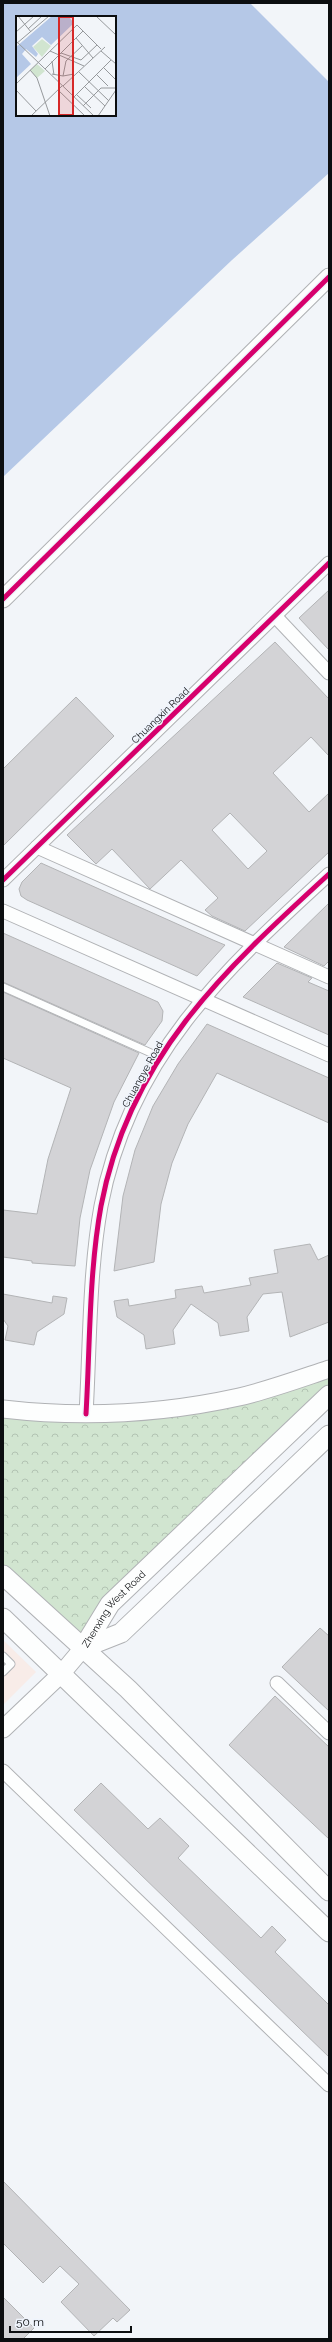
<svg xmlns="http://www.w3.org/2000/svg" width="332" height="2342" viewBox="0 0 332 2342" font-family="Raleway,sans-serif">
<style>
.commercial{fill:#f8ece8}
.park{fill:url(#park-crowns)}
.water{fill:#b5c8e7;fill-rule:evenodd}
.building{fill:#d3d3d6;stroke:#b3b4b6;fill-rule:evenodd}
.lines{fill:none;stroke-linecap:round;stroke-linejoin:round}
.service-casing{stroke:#b0b2b5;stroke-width:9}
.minor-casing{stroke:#b0b2b5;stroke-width:15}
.tertiary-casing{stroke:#b0b2b5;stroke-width:19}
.secondary-casing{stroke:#b0b2b5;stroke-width:21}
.service{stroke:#fdfefe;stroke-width:7}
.minor{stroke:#fdfefe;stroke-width:13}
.tertiary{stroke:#fdfefe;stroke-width:17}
.secondary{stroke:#fdfefe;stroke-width:19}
.cycleway-casing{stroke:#eff4fc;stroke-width:8}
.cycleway{stroke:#d6006c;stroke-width:5}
.labels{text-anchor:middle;stroke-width:3;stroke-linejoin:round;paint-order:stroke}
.street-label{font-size:10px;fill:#0c0e10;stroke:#eff4fc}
.inset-road{fill:none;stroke:#96999c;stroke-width:1}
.view{fill:#d62828;fill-opacity:0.15;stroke:#d62828;stroke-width:2}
.inset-edge{fill:none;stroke:#0c0e10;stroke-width:2}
</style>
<defs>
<pattern id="park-crowns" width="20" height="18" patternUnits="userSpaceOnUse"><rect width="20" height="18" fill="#d1e5d0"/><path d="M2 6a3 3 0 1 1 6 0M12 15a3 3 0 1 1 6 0" fill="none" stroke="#b2c3b2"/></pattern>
</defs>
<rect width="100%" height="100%" fill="#f2f5f9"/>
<polygon class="commercial" points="3,1640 36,1672 3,1705"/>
<polygon class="park" points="329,1369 329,1395 80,1645 3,1572 3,1409 164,1409"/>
<path class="water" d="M 3,3 L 250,3 L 329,82 L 329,173 L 232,260 L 3,477 ZM 17,17 L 115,17 L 115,115 L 17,115 Z"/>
<g class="building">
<polygon points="329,590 329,650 299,618"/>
<path d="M 275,642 L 329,699 L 329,756 L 311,737 L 273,773 L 309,812 L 329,793 L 329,852 L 245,931 L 212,916 L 205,910 L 218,898 L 181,860 L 150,889 L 112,849 L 96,864 L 67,835 ZM 230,813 L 267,851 L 248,869 L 212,830 Z"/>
<polygon points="76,697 114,736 3,846 3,769"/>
<polygon points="41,863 213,940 225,945 197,976 27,900 21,896 19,889 22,882"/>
<polygon points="329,903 329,961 324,966 284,947"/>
<polygon points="3,933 158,1002 163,1011 162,1021 145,1045 3,982"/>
<polygon points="277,963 312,978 308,982 329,991 329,1035 243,997"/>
<polygon points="3,992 139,1053 114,1102 90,1170 80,1218 75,1266 32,1263 32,1261 3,1257 3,1210 37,1214 48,1159 71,1088 3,1058"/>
<polygon points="207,1024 329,1078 329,1123 217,1073 188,1124 172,1163 161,1204 154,1262 114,1271 123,1196 135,1150 153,1106 178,1064"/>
<polygon points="310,1244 318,1260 329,1255 329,1322 290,1337 282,1292 263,1294 247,1317 249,1331 220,1336 218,1323 191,1304 173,1330 175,1344 146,1349 144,1335 117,1317 114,1301 128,1299 129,1306 176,1298 175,1290 189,1288 202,1286 204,1293 251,1285 249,1278 278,1273 274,1250"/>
<polygon points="3,1294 52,1303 53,1296 67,1298 64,1314 37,1332 34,1345 5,1340 8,1326 3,1319"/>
<polygon points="320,1628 329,1636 329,1711 282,1667"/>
<polygon points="275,1696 329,1747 329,1839 229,1745"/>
<polygon points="101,1783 148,1829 160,1818 189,1846 178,1858 261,1938 272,1926 286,1940 275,1952 329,2005 329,2057 74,1810"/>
<polygon points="3,2181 130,2310 117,2322 113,2318 94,2336 61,2302 79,2284 60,2266 43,2283 3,2243"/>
<polygon points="3,2297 34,2328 23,2339 3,2339"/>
</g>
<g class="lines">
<g class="service-casing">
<g id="service">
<polyline points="3,987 160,1057"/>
<polyline points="3,1656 11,1664 3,1672"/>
</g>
</g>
<g class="minor-casing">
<g id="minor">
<polyline points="275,616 329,673"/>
<polyline points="37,847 329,977"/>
<polyline points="3,880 329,563"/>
<polyline points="3,911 329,1055"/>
<path d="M 86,1414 C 90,1346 89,1272 101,1206 C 129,1058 223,971 329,874"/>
<polyline points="277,1683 329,1733"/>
<polyline points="3,1771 329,2085"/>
</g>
</g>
<g class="tertiary-casing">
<g id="tertiary">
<polyline points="3,599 329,277"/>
<path d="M 3,1409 C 81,1418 162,1414 239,1397 C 269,1390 299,1379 329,1369"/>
<polyline points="3,1729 62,1673 83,1648"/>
</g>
</g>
<g class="secondary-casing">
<g id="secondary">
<polyline points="3,1575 128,1689 329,1891"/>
<polyline points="3,1618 329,1932"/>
<path id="s1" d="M 83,1648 L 110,1604 L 329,1395"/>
<polyline points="83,1648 121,1633 329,1435"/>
</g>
</g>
<use href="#service" class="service"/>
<use href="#minor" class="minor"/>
<use href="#tertiary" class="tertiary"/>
<use href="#secondary" class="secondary"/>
<g class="cycleway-casing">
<g id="cycleway">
<polyline points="3,599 329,277"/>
<polyline points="3,880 329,563"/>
<path d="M 86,1414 C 90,1346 89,1272 101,1206 C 129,1058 223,971 329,874"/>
</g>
</g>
<use href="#cycleway" class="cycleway"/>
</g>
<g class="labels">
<g class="street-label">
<text transform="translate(160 715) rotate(-44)" y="4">Chuangxin Road</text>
<text transform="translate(142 1074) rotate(-61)" y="4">Chuangye Road</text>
<text dy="4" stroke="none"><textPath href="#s1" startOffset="50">Zhenxing West Road</textPath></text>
</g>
</g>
<g transform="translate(16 16)">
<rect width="100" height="100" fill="#f2f5f9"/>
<path d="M 26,23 L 35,30 L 26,41 L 17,31 ZM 21,48 L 29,55 L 21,62 L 14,54 Z" fill="#d1e5d0"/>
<path d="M 36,0 L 52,0 L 58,7 L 35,29 L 26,21 L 16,30 L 22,38 L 20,41 L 10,33 L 6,38 L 15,48 L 0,62 L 0,31 Z" fill="#b5c8e7"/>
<path class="inset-road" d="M 2,0 L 15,16M 80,0 L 100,19M 12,13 L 26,0M 0,16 L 18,0M 60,22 L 77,42M 0,25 L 78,100M 0,28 L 33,0M 34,35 L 68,50M 85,35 L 100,48M 45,37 L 65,44 L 81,29M 36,45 L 38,59M 88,52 L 100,64M 29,53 L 67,15M 14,54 L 21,62 L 34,100M 63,56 L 93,85M 36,58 L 47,60 L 58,58M 81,59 L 92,70M 47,60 L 50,45 L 66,30M 0,68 L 61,9 L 85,33M 47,70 L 89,31M 69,71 L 89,90M 0,74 L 20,95M 42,74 L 69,100M 61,79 L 75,92M 58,81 L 95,44M 67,90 L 85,72 L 100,72M 15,100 L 46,70M 82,100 L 100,74"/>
<path class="view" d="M 43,1 L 57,1 L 57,99 L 43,99 Z"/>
<rect width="100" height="100" class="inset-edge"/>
</g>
<rect width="332" height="2342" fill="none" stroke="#0c0e10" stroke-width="8"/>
<path d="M10 2326v6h121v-6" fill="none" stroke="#0c0e10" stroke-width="2"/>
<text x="16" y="2326" font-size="12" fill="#0c0e10" stroke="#eff4fc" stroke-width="3" paint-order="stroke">50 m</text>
</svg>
